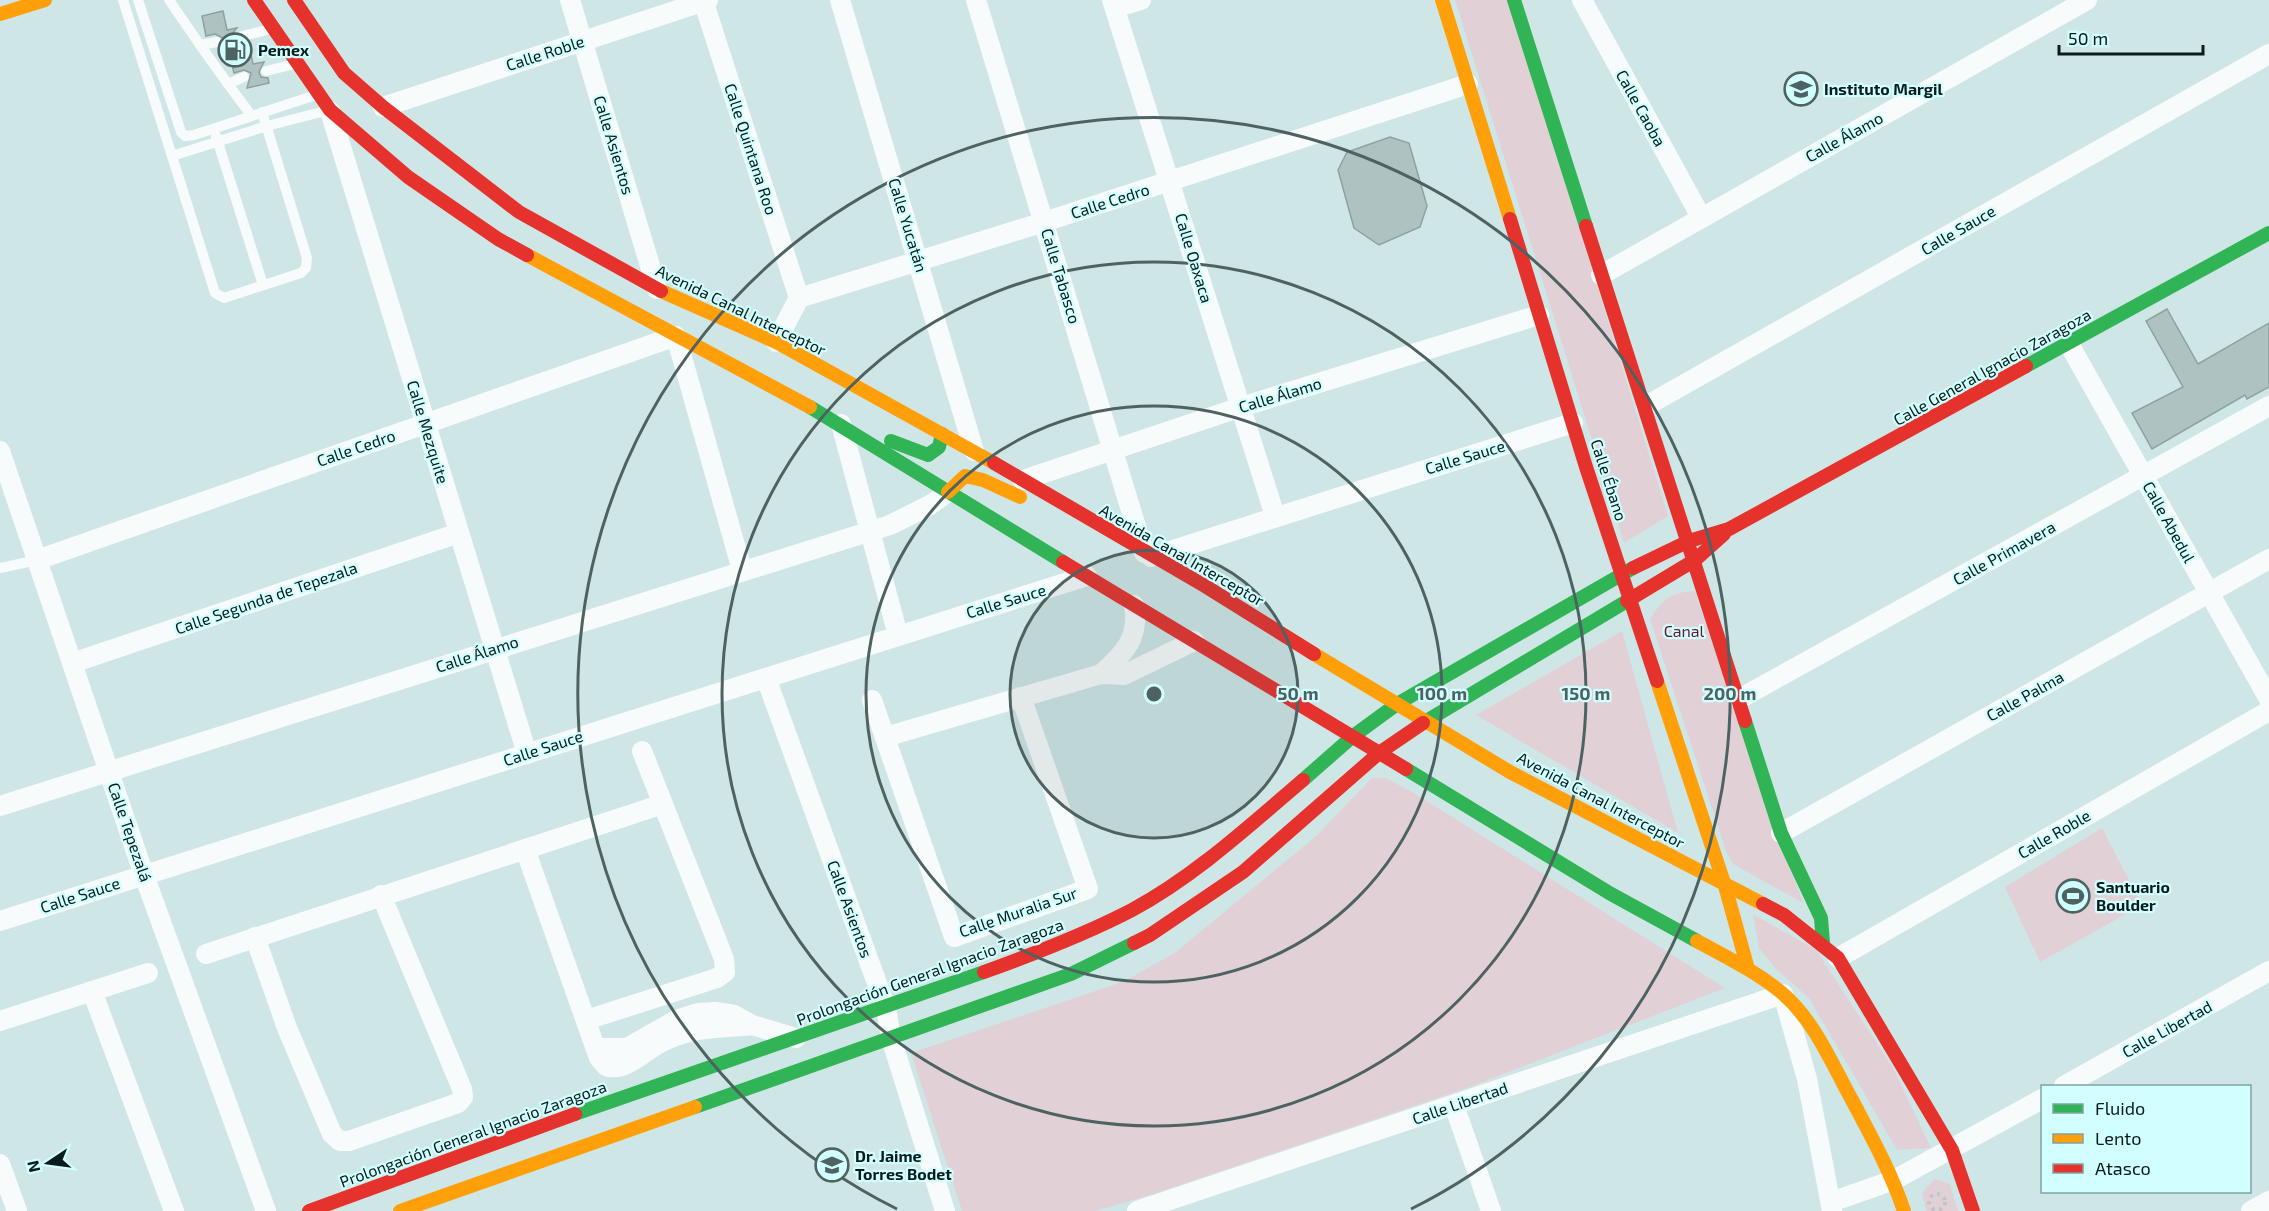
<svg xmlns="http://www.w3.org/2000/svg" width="2269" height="1211" viewBox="0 0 2269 1211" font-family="'Exo 2',sans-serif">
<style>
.green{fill:#e1d1d7}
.building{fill:#afc2c2;stroke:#8ea1a1;stroke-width:1.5}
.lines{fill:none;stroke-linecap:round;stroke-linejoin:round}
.path{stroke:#bdc5c5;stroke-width:4;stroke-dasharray:3 4.5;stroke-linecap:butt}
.lane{stroke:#f8fbfb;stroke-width:10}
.street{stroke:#f8fbfb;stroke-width:20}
.fast{stroke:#30b455;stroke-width:14}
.slow{stroke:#ff9f0a;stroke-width:14}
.jam{stroke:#e5322d;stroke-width:14}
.ring{fill:none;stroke:#4f6262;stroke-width:3}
.labels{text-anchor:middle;stroke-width:4.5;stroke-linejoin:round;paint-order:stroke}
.poi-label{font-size:16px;font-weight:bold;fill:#0a1b1b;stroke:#d1fefe;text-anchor:start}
.street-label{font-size:16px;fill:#0a1b1b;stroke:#d1fefe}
.park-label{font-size:16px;fill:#661934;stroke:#d1fefe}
.centre{fill:#4f6262;stroke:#d1fefe;stroke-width:3}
.ring-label{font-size:18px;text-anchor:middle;font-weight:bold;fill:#4f6262;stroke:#d1fefe;stroke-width:4.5;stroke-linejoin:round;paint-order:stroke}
</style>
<rect width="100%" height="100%" fill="#cee6e6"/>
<g class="green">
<polygon points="1455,0 1509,0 1668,516 1624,543"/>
<path d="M 1695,591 L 1803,903 L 1733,864 L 1726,851 L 1650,619 C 1663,599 1671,592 1695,591 Z"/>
<polygon points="1622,631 1678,833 1476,715"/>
<polygon points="1372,778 1386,778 1414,793 1725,988 1467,1088 1156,1193 1096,1211 962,1211 911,1053 1125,981 1176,952 1315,837"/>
<polygon points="2102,828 2142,905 2040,962 2005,887"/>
<polygon points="1753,914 1816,950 1893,1068 1931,1148 1897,1150 1809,998 1776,969 1759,948"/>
<polygon points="1935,1179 1950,1184 1958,1211 1926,1211 1922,1193"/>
</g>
<g class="building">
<polygon points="223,11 227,30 237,28 232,34 233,42 241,44 242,48 249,46 253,64 264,62 259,72 261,77 268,78 269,83 247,88 251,73 244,70 234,73 229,52 220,54 219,49 224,44 223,38 215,34 206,36 202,16"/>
<polygon points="1390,137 1409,143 1427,206 1420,227 1379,245 1354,228 1338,170 1347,152"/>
<polygon points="2167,309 2198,364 2269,323 2269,387 2247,399 2245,395 2152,449 2132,413 2183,387 2146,321"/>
</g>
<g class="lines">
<circle class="path" cx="1937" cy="1202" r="8"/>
<g class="lane">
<polyline points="123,0 215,293 224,298 301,273 306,268 307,258 262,112"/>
<polyline points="138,0 181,132 185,136 194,135 316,95"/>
<polyline points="169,0 200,45"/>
<polyline points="239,37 271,29"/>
<polyline points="217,42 200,45 228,84 244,77"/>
<polyline points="266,71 295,64"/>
<polyline points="228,84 251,115"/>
<polyline points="216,136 263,285"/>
<polyline points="172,156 267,126 329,110"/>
<polyline points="0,568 37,560"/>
</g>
<g class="street">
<polyline points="570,0 657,289"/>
<polyline points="703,0 799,298"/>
<polyline points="840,0 974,451"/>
<polyline points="976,0 1144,553"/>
<polyline points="1112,0 1275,516"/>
<polyline points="1582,0 1701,217"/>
<polyline points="1115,8 1141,0"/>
<polyline points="383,107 708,0"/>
<polyline points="330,111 527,754"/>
<polyline points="1601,275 2087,0"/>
<polyline points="776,342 799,298 1044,222 1468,84"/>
<polyline points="2069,344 2269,699"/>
<polyline points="1646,406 2269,54"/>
<polyline points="841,424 898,635"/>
<polyline points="0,451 144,875 266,1211"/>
<polyline points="1023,480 1241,407 1539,315"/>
<polyline points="1151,557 1573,423"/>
<polyline points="37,560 676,336 742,570"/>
<polyline points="72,663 459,533"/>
<path d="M 1101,674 C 1124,654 1140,637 1134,605"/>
<polyline points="766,678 886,1008 891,1038 945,1211"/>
<polyline points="1739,699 2269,406"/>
<polyline points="872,700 954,937 1088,889 1021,697"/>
<polyline points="885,737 1101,674 1124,675 1194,641"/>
<polyline points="0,806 890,525 930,505 948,492"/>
<polyline points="1781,833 2269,559"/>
<path d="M 525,849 L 599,1058 L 606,1066 C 625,1073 644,1051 660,1043 C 692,1026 717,1029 752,1025"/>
<polyline points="0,921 1087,576"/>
<polyline points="255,937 287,1028 332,1134 340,1141 349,1141 458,1103 463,1097 462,1089 381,895"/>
<polyline points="206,954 663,804"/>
<polyline points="1838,958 2269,711"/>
<polyline points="92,991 174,1211"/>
<polyline points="586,1020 717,978 725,972 724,959 642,751"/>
<polyline points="0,1021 148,973"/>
<polyline points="596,1048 627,1048 676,1020 698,1013 715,1012 734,1015 752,1025 796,1038"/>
<polyline points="2064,1086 2269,971"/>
<polyline points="1454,1105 1491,1211"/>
<polyline points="0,1164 17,1211"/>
<polyline points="1831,1202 1894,1180 2042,1099"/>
<polyline points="1137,1211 1783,994 1807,1079 1832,1211"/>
<polyline points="2251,1211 2269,1201"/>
</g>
<g class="fast">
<polyline points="1514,0 1586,226"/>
<polyline points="2026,366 2269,233"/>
<polyline points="810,407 1063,562"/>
<polyline points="891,441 928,455 939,447 942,434"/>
<polyline points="1745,721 1781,833 1821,918 1823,943"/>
<polyline points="1423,723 1627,601"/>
<polyline points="1406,769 1611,894 1697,941"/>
<polyline points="1303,780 1352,737 1397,704 1633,568"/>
<polyline points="695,1107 1071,974 1134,943"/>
<polyline points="575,1114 984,972"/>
</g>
<g class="slow">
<polyline points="1442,0 1510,219"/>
<polyline points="0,14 45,0"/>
<polyline points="527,255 810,407"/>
<polyline points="661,291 776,342 994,463"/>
<polyline points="948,492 965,476 983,480 1020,497"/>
<polyline points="1314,654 1510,772 1763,904"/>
<polyline points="1657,681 1725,886 1748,969"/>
<path d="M 1697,941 C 1726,957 1757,972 1782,993 C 1814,1020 1832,1064 1852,1100 C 1871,1136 1891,1172 1904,1211"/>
<polyline points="400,1211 695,1107"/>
</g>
<g class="jam">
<polyline points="254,0 330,110 408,177 498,239 527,255"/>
<polyline points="294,0 344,73 383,107 519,212 661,291"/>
<polyline points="1510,219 1586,467 1657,681"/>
<polyline points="1586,226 1745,721"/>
<polyline points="994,463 1205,586 1314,654"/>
<polyline points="1063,562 1406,769"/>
<polyline points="1633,568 1689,541 1729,529 2026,366"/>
<polyline points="1627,601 1695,560 1724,534"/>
<polyline points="1763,904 1784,915 1838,958 1952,1150 1973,1211"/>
<polyline points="1134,943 1150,935 1243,872 1379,753 1423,723"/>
<path d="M 984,972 C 1034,954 1084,935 1132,910 C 1195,876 1249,826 1303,780"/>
<polyline points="309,1211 575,1114"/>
</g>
</g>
<circle cx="1154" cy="694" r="144" fill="#4f6262" fill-opacity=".12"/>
<g class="ring">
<circle cx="1154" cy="694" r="144"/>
<circle cx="1154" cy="694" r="288"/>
<circle cx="1154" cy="694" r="432"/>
<path d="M897 1209A576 576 0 1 1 1411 1209"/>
</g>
<defs>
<g id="fuel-ring" transform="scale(1.725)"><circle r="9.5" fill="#d1fefe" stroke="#4f6262" stroke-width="1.5"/><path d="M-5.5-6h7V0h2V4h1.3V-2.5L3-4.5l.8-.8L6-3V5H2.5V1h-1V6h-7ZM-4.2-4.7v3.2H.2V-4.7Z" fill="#4f6262"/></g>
<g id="school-ring" transform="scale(1.725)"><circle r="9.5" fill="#d1fefe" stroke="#4f6262" stroke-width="1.5"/><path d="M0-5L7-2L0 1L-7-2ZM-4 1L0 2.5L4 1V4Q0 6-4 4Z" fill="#4f6262"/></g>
<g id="stadium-ring" transform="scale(1.725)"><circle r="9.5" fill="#d1fefe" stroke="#4f6262" stroke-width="1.5"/><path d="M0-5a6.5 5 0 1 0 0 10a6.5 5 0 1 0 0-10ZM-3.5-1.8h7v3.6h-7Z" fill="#4f6262"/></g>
</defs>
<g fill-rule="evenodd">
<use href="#fuel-ring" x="235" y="50"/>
<use href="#school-ring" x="1801" y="89"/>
<use href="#stadium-ring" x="2073" y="896"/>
<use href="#school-ring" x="832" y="1165"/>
</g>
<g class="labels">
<g class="poi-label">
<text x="258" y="56">Pemex</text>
<text x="1824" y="95">Instituto Margil</text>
<text x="2096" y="893">Santuario<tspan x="2096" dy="18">Boulder</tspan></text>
<text x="855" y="1162">Dr. Jaime<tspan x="855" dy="18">Torres Bodet</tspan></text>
</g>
<g class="street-label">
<text transform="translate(545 53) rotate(-18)" y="6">Calle Roble</text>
<text transform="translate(1641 108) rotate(61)" y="6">Calle Caoba</text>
<text transform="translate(1844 137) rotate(-29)" y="6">Calle Álamo</text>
<text transform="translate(614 145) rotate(73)" y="6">Calle Asientos</text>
<text transform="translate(751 149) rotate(72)" y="6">Calle Quintana Roo</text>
<text transform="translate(1110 201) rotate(-18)" y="6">Calle Cedro</text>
<text transform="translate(908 225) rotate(73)" y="6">Calle Yucatán</text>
<text transform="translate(1958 230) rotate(-30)" y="6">Calle Sauce</text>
<text transform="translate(1194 258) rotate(73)" y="6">Calle Oaxaca</text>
<text transform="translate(1061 276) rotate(73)" y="6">Calle Tabasco</text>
<text transform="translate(741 310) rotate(26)" y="6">Avenida Canal Interceptor</text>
<text transform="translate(1992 367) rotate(-29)" y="6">Calle General Ignacio Zaragoza</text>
<text transform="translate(1280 395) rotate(-17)" y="6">Calle Álamo</text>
<text transform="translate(428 432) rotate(73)" y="6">Calle Mezquite</text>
<text transform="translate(356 448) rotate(-19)" y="6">Calle Cedro</text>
<text transform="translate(1465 457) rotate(-17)" y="6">Calle Sauce</text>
<text transform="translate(1609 480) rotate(72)" y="6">Calle Ébano</text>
<text transform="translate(2169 522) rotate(61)" y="6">Calle Abedul</text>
<text transform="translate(2004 553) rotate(-29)" y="6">Calle Primavera</text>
<text transform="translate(1182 555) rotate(30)" y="6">Avenida Canal Interceptor</text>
<text transform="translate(266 598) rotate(-19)" y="6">Calle Segunda de Tepezala</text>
<text transform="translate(1006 601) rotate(-17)" y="6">Calle Sauce</text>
<text transform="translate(477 654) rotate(-18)" y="6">Calle Álamo</text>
<text transform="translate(2025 696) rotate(-29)" y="6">Calle Palma</text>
<text transform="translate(543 748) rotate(-18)" y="6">Calle Sauce</text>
<text transform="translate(1601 800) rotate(28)" y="6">Avenida Canal Interceptor</text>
<text transform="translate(130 832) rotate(71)" y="6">Calle Tepezalá</text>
<text transform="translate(2054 834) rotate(-30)" y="6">Calle Roble</text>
<text transform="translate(80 895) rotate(-18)" y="6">Calle Sauce</text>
<text transform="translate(850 909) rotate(70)" y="6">Calle Asientos</text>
<text transform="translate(1018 912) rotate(-19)" y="6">Calle Muralia Sur</text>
<text transform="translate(930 972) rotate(-20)" y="6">Prolongación General Ignacio Zaragoza</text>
<text transform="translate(2167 1029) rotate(-29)" y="6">Calle Libertad</text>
<text transform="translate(1460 1103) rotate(-19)" y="6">Calle Libertad</text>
<text transform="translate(473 1134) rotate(-20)" y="6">Prolongación General Ignacio Zaragoza</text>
</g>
<g class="park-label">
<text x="1684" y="637">Canal</text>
</g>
</g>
<circle cx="1154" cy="694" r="9" class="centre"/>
<g class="ring-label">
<text x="1298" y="700">50 m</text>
<text x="1442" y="700">100 m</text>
<text x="1586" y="700">150 m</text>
<text x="1730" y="700">200 m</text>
</g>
<rect x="2041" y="1085" width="210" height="108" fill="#d1fefe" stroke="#81a3a3" stroke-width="1.5"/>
<rect x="2053" y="1104" width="30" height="9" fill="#30b455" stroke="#81a3a3" stroke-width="1.5"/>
<text x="2095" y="1115" font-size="18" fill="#0a1b1b">Fluido</text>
<rect x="2053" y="1134" width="30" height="9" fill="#ff9f0a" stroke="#81a3a3" stroke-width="1.5"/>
<text x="2095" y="1145" font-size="18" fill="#0a1b1b">Lento</text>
<rect x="2053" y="1164" width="30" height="9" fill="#e5322d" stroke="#81a3a3" stroke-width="1.5"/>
<text x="2095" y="1175" font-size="18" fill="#0a1b1b">Atasco</text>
<g transform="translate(48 1163) rotate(257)" stroke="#d1fefe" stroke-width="4.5" paint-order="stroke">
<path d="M0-4.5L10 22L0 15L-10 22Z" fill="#0a1b1b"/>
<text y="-9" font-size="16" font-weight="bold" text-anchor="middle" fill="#0a1b1b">N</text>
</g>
<path d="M2059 45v9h144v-9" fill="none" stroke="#0a1b1b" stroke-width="3"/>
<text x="2068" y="45" font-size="18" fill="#0a1b1b" stroke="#d1fefe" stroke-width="4.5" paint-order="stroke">50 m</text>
</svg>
